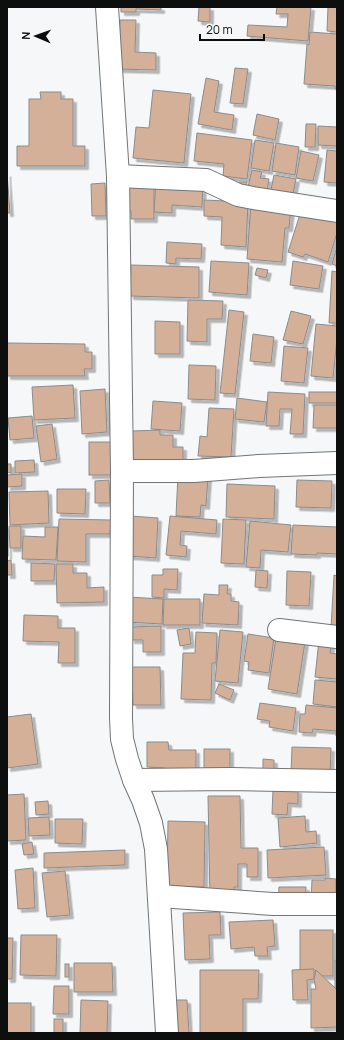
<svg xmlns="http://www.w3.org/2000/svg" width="344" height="1040" viewBox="0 0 344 1040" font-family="Manrope,sans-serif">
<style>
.building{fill:#d4b098;stroke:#8d8b8a;filter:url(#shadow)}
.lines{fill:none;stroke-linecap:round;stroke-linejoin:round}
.street-casing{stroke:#727475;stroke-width:24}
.street{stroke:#fff;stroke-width:22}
</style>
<defs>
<filter id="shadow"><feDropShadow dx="3.5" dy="3.5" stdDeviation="0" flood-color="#0004"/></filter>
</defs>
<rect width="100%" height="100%" fill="#f5f7f9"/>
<g class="building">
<polygon points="121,7 161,7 161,10 136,9 136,12 121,12"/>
<polygon points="199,7 210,7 210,22 198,21"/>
<polygon points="277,7 311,7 308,41 247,36 248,25 287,27 288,14 276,14"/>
<polygon points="328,7 337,7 337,32 327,31"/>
<polygon points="120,20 136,20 135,52 156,53 156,70 119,69"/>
<polygon points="310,32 337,34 337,89 335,89 335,86 304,84 307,44 309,45"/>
<polygon points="235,68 248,69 243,104 230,103"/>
<polygon points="206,78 219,81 214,112 234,115 232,130 198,124"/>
<polygon points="153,90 191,94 184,163 133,158 136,127 149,128"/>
<polygon points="40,92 61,92 61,99 73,99 73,146 85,146 85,166 17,166 17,146 29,146 29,99 41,99"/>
<polygon points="257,114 279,119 275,140 253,135"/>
<polygon points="306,124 316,124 315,147 305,147"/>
<polygon points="318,126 337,127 337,146 318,145"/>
<polygon points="197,133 252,140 247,179 223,176 224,164 194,161"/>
<polygon points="255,140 274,143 269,171 251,168"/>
<polygon points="276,143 299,147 295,175 272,171"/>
<polygon points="327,150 337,151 337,183 324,182"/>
<polygon points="301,151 319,155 313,181 296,178"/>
<polygon points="252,170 262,172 260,178 269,179 267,191 248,187"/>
<polygon points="7,173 10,213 7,213"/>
<polygon points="274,175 296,179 293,194 271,190"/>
<polygon points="156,180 203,183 202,207 172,205 172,213 154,212"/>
<polygon points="129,181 154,181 154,219 131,219 131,211 129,211"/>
<polygon points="239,182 247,182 246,190 238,189"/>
<polygon points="105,183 106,216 92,216 91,184"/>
<polygon points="204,200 248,202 246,247 221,245 222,217 204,216"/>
<polygon points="251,203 291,207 289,228 285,228 282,262 247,259"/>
<polygon points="302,208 337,220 337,233 328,262 305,254 303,257 288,252"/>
<polygon points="167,242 202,244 201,259 176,258 176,264 166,263"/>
<polygon points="336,250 337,250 337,266 332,264"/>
<polygon points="211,261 249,263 247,295 209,292"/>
<polygon points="293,261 323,266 319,289 290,285"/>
<polygon points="131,265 199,267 199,298 130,296"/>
<polygon points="257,268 268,270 266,278 255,275"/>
<polygon points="332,271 337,272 337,323 329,323"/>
<polygon points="188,300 223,301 222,319 207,319 207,342 187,341"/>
<polygon points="229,310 244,312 235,394 220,393"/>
<polygon points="291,311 311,316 303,344 283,340"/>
<polygon points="155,321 180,322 180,354 155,354"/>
<polygon points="316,324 337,326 337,339 333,378 311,376"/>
<polygon points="253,334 274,337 271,363 250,361"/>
<polygon points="7,343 85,344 85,352 92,352 92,369 84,369 85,376 7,376"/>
<polygon points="284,346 308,348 304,383 281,381"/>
<polygon points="189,365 216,366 215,400 188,399"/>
<polygon points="73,385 75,418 34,420 32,387"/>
<polygon points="105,389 107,432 82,434 80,391"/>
<polygon points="268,392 305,394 303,434 290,434 292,409 280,409 279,426 266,426"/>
<rect x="309" y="392" width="28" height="11"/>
<polygon points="237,398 267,402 264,422 235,419"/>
<polygon points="153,401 182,403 180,431 151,429"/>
<polygon points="314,405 337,405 337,428 313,428"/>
<polygon points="209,408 234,409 231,457 198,456 200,436 207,437"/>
<polygon points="32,416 34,438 10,440 8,418"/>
<polygon points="52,424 57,459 41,462 36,426"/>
<polygon points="160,430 160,435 173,435 173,447 183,447 183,464 132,465 132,431"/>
<rect x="89" y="442" width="22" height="33"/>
<polygon points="34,460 35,472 15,473 15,461"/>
<polygon points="7,464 11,464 11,473 7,472"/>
<polygon points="22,474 22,486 7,487 7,475"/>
<polygon points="178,475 208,477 206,506 201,505 200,517 176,516"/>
<polygon points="109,480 110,503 95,503 95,481"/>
<polygon points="297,480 332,481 331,508 296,507"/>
<polygon points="227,484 275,486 274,519 226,517"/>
<polygon points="57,489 86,489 85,514 57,513"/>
<polygon points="48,491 49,523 10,525 9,492"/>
<polygon points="131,516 158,518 156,558 129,556"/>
<polygon points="170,516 217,520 216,534 181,531 180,545 187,546 186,557 166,555"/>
<polygon points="59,519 111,520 110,534 86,534 86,562 57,561"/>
<polygon points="223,519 246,520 244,564 221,563"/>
<polygon points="250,521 291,525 288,552 261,550 260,568 246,567"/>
<polygon points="293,525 337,527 337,554 317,553 317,555 291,554"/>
<polygon points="9,526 21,526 21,548 10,548"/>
<polygon points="45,527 58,527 56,560 22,559 23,536 45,537"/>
<rect x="7" y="529" width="1" height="27"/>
<polygon points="11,560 12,575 7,575 7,561"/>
<polygon points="31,563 55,564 54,581 31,581"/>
<polygon points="56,564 73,564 73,573 87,573 87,588 104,587 104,602 57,603"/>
<polygon points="163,569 178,569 177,590 164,589 164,598 152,597 152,575 163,575"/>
<polygon points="256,570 268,571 267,588 255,587"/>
<polygon points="287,571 311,572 309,606 286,605"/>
<polygon points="334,575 337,576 337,628 331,628"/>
<polygon points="219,585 228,585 227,594 231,594 231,601 239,602 238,625 202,623 204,594 219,595"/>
<polygon points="128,597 163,599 162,624 127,622"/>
<polygon points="164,599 200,599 200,625 163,625"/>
<polygon points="24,615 58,616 58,628 75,628 75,663 58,663 59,642 23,641"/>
<polygon points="161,626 161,652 143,652 143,640 131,640 131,627"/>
<polygon points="189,628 191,644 180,646 177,630"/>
<polygon points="220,630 243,632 238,683 215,681"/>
<polygon points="196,632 217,633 216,663 212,663 211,700 181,699 183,653 195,653"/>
<polygon points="248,634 274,638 269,673 248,670 249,662 244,661"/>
<polygon points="276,638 305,642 297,694 268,689"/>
<polygon points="319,640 332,641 330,653 337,654 337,679 315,677"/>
<polygon points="132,667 160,667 161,705 133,705"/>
<polygon points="315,680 337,682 337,707 313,704"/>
<polygon points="219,684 234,690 230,700 215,693"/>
<polygon points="260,703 296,708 293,731 269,727 270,721 257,719"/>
<polygon points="306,705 337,708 337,736 336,736 336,731 313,729 312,733 299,732 300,714 305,714"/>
<polygon points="31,714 38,764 7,768 7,717"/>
<polygon points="147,742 168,742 169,750 196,750 196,776 166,775 165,768 147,767"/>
<polygon points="292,747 331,748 330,775 291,774"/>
<rect x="204" y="749" width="26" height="22"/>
<polygon points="263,759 274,760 274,775 263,775"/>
<polygon points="273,789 298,790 298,804 288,803 287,815 272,814"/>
<polygon points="24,794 26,840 7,841 7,795"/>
<polygon points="208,796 240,796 241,848 258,848 258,877 247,877 247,864 238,864 238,887 234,887 234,898 210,898"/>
<polygon points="48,801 49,814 36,815 35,802"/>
<polygon points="305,816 306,832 316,831 317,843 280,847 278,818"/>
<polygon points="49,817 50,835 29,836 28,818"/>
<polygon points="55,819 83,819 82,844 55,843"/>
<polygon points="168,821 205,822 204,887 167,886"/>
<polygon points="32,842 34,854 24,855 22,844"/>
<polygon points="324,847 326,875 268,878 267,850"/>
<polygon points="125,850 125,865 44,868 44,853"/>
<polygon points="33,868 35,908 18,909 15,870"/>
<polygon points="65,871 70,915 47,917 42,873"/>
<polygon points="325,878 336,879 336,901 311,901 312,880 325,880"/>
<polygon points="279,887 306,887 305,901 278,901"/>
<polygon points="220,912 221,935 209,935 210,959 185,960 183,913"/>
<polygon points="273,920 275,946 267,947 268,956 255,956 254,947 231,949 229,922"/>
<rect x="300" y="930" width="33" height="46"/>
<polygon points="21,935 57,935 56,976 20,975"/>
<polygon points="7,938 13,938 12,979 7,979"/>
<rect x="335" y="960" width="2" height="29"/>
<polygon points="74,963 112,963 113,992 74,992"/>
<rect x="65" y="964" width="4" height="13"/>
<polygon points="314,969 314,979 307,980 308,1000 293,1000 292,970"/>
<polygon points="200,970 259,970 258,999 243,999 243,1033 200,1033"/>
<polygon points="316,970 336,989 337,992 337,1027 311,1028 311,989 316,989 314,979"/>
<polygon points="54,986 69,986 69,1014 53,1014"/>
<polygon points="81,1000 108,1001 107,1033 80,1033"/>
<polygon points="175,1000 187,1000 189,1033 178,1033"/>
<rect x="7" y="1003" width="24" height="30"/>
<rect x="54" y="1019" width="9" height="14"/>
</g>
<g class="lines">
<g class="street-casing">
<g id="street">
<polyline points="107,7 118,176 122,471 121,718 122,739 127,759 134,780 143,800 151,823 156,849 167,1033"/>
<polyline points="118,176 206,180 238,195 253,198 337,211"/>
<polyline points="122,471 194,471 259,466 337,463"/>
<polyline points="279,630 337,637"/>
<polyline points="134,780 231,779 337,781"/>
<polyline points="159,896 273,904 337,904"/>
</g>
</g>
<use href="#street" class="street"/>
</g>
<rect width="344" height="1040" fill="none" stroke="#0d0e0e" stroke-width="16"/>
<g transform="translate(36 36) rotate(272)" stroke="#f5f7f9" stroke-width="3" paint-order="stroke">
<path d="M0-3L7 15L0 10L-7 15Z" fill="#0d0e0e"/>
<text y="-6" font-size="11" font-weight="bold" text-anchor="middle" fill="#0d0e0e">N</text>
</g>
<path d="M200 34v6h64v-6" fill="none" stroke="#0d0e0e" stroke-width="2"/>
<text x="206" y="34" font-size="12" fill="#0d0e0e" stroke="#f5f7f9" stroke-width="3" paint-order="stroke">20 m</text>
</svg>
